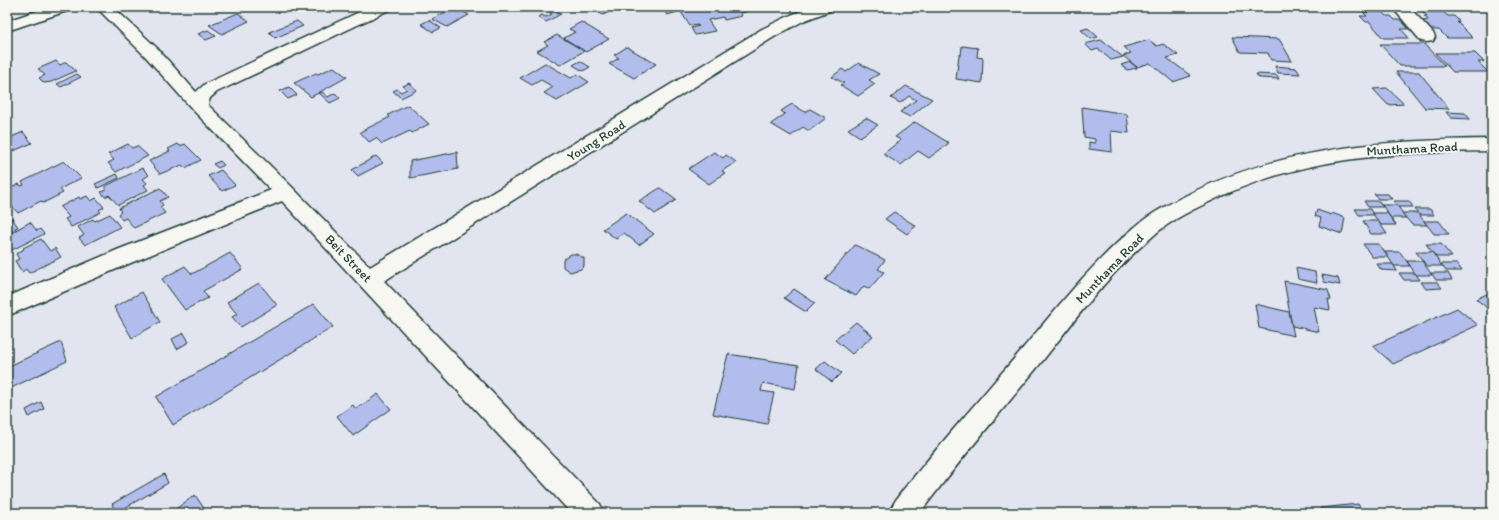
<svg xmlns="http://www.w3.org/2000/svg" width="1499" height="520" viewBox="0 0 1499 520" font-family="Itim,sans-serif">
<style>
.building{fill:#b2bded;stroke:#1f3d34}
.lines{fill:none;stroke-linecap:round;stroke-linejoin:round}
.street-casing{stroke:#1f3d34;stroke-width:3}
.street{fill:#f6f6f2;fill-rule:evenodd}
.labels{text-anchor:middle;stroke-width:4;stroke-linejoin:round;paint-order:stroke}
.street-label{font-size:13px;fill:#1f3d34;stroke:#f6f6f2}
</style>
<rect width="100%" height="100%" fill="#e2e5f0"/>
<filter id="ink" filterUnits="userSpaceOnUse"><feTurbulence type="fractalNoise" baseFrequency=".025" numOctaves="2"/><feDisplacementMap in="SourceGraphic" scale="8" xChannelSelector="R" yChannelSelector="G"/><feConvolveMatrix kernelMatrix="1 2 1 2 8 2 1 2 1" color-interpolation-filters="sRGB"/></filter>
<g filter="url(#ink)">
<g class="building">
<polygon points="455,7 469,15 447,27 432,19"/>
<polygon points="606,7 615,9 603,15 594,10 598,8 601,10"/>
<polygon points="673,7 677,12 667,15 663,10"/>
<polygon points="703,7 704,10 714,7 743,7 746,12 740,13 742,16 724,20 723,17 708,20 715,31 695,35 691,28 699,26 698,25 690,26 681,12"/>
<polygon points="1357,7 1382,7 1383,9 1359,9"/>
<polygon points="1418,7 1443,7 1445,9 1421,9"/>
<polygon points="553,9 561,14 546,22 538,17 542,15 546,17 552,14 548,11"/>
<polygon points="1363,12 1383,12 1387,16 1391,16 1395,20 1401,20 1409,29 1401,29 1409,38 1383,38 1370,22 1366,22 1360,16 1367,16"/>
<polygon points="1423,12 1443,12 1448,16 1454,16 1460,22 1457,22 1473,38 1447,38 1439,30 1431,30 1423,21 1428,20 1424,16 1427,16"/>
<polygon points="238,13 249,21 222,34 209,25"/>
<polygon points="429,20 441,28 433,32 421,24"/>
<polygon points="297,21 303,26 275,38 269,32"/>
<polygon points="581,22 609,39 586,52 564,38 575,32 569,29"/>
<polygon points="1088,28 1098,37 1091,39 1081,30"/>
<polygon points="208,30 216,36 206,40 198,34"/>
<polygon points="557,35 584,51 560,65 537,51 548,45 544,42"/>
<polygon points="1232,37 1279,39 1292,61 1271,60 1268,53 1240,52"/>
<polygon points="1101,40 1123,57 1111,60 1098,49 1092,51 1085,44"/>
<polygon points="1149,40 1157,46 1163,44 1178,55 1167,58 1191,76 1173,82 1150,63 1137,67 1123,56 1131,53 1124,47"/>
<polygon points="1380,44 1424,44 1445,66 1400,66"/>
<polygon points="962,46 978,48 977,57 983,58 982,83 956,79 959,55 961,55"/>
<polygon points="627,47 656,64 634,78 609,64 619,58 614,55"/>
<polygon points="1435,53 1475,53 1484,62 1478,62 1488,72 1453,72"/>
<polygon points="56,61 60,65 66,62 76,71 51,82 44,83 39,78 45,75 38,69"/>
<polygon points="580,61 590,67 583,71 573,65"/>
<polygon points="1130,62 1137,68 1127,70 1121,65"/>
<polygon points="545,63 571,78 577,74 589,82 557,101 544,93 553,87 541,80 532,85 520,78"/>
<polygon points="859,63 879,74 869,80 875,84 858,96 840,85 844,83 832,77 842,69 846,72"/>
<polygon points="1275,66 1296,68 1300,74 1278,73"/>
<polygon points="334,67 347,77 311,97 294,83 316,73 318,74"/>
<polygon points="1396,72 1419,72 1449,109 1425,108"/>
<polygon points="77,74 81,77 61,87 57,84"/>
<polygon points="1256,74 1277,75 1279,79 1259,78"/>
<polygon points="409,83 417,90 401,98 393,91 397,89 401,92 407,89 403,86"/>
<polygon points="906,86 932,99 910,117 900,112 916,100 909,96 900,103 891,98"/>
<polygon points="289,87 297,95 288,99 280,91"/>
<polygon points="1387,88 1404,104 1388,105 1373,89"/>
<polygon points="322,92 328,97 335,93 340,98 330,103 319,93"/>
<polygon points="792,104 805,112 810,109 826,118 809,131 803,127 791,136 771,124 785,114 781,111"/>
<polygon points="408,105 429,124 412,133 410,131 382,144 376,138 369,142 360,132 390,117 388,115"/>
<polygon points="1082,107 1127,114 1129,133 1111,131 1112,152 1089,149 1089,142 1095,143 1095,139 1084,137"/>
<polygon points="1446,112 1465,113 1470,119 1451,118"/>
<polygon points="866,118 878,125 860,137 848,129"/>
<polygon points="915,122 949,143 929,158 918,151 901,165 883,154 901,140 895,137"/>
<polygon points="23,132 32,143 9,153 7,151 7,139"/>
<polygon points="128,144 132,148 137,146 148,156 116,172 108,163 114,160 108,154"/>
<polygon points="178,144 180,146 185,144 201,160 185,168 182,165 160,174 149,161 170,151 168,149"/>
<polygon points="457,152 458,169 410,178 410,161"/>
<polygon points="714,152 723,158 726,155 736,162 722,171 725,173 709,184 688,169"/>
<polygon points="376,156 383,163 358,176 352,170"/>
<polygon points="64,161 81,178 60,189 63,193 43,203 41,201 18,213 7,201 9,200 7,198 7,190 19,184 21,186 24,185 22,182"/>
<polygon points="220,161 224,165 218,168 213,164"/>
<polygon points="142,168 149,175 143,179 147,183 144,185 148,190 118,205 109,195 105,197 101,192 106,190 104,187"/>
<polygon points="221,170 235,185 222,191 208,176"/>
<polygon points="117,174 119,178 98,188 95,184"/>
<polygon points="160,188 168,197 160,201 163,205 160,207 165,213 134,228 126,218 122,220 118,214 121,212 119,208"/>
<polygon points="660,188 676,200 655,214 639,201"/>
<polygon points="1374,194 1388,194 1392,199 1378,199"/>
<polygon points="87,196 91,201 96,198 104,207 99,210 101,212 71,227 65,219 69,217 60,207 79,197 80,199"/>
<polygon points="1364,201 1379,201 1383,207 1368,207"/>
<polygon points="1394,201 1409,201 1413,207 1398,207"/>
<polygon points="1382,205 1397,205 1406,218 1391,218"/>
<polygon points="1355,209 1370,209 1373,215 1359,215"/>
<polygon points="1415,209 1430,209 1434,215 1419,215"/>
<polygon points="1317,210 1331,215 1332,213 1345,218 1342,234 1319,226 1321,218 1315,216"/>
<polygon points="894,212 916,226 907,234 885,219"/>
<polygon points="626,213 654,234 639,245 624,233 616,239 603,229"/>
<polygon points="1372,213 1387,213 1396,225 1381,225"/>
<polygon points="1402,213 1418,213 1427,225 1412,225"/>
<polygon points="110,214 120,227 85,245 79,238 84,235 78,227 93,219 95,221"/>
<polygon points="12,218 18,227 15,228 16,230 7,234 7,220"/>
<polygon points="1363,221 1378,221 1387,234 1371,234"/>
<polygon points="1424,221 1439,221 1449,234 1434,234"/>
<polygon points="30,222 37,231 40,229 44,234 12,250 7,243 7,235"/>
<polygon points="41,239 50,251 55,248 61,257 29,273 26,269 22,272 15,261 19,259 16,254 24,249 23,248"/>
<polygon points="1363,244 1379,244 1388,257 1372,257"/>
<polygon points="1426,244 1441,244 1452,257 1436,257"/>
<polygon points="855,245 885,260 878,269 884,272 869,289 864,286 856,296 825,280"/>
<polygon points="1385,252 1400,252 1410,266 1394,266"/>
<polygon points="1416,252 1432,252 1442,266 1427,266"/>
<polygon points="230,253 243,269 203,291 208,298 185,310 162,279 185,266 192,274"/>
<polygon points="571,254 576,254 584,258 584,266 581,269 570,272 563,267 563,260"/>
<polygon points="1407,261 1422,261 1432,275 1416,275"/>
<polygon points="1377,264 1393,264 1397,271 1381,270"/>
<polygon points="1441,264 1457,264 1462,271 1446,271"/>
<polygon points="1296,268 1315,272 1317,283 1298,279"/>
<polygon points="1399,273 1415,273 1420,280 1404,280"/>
<polygon points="1431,273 1448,273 1452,280 1436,280"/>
<polygon points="1322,275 1338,278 1340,285 1324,282"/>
<polygon points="1284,281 1328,290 1331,300 1328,299 1330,310 1314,307 1319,332 1292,326"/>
<polygon points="1421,282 1437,282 1442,288 1426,289"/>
<polygon points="259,283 277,305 241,327 232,317 237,314 227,302"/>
<polygon points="794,289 815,303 806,312 784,298"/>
<polygon points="142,292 160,322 132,338 114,307"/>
<polygon points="1489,293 1492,295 1492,312 1476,299"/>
<polygon points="314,304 333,327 173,425 156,397"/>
<polygon points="1255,304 1289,312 1294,336 1259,328"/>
<polygon points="1457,308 1478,325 1393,364 1373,346"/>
<polygon points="856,322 873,336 852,354 835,340"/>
<polygon points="184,333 189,342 177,349 172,339"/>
<polygon points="61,342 67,361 7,390 7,367"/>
<polygon points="728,354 799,365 795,389 763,383 761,391 774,393 767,424 713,414"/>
<polygon points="825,361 841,373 832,382 816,369"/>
<polygon points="378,394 391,409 353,436 337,416 353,405 356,409"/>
<polygon points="41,402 44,409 29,417 26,410"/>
<polygon points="164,474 168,483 116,513 112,504"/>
<polygon points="195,495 207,513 170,513"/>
<polygon points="1358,504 1364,513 1323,513 1320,508"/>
</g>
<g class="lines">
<g class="street-casing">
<g id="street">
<polygon points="48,7 72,7 70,10 7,31 7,21"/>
<polygon points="96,7 113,7 157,48 196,92 205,84 370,7 391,7 389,10 217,92 210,98 208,105 292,187 370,267 762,29 791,15 811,7 834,7 832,10 803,21 774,37 384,281 600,504 604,513 571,513 282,201 133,262 7,316 7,297 117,250 271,190 193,110 145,56"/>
<polygon points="1392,7 1409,7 1433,33 1435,37 1433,41 1427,42 1421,41"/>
<path d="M 1492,139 L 1492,151 C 1393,152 1297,157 1207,203 C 1188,212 1168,222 1152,237 C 1109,273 1075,320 1040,364 C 1000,413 958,462 920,513 L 889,513 C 896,496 910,482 922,467 C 947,436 974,406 1000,375 C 1044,325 1084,270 1135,227 C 1152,212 1173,202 1193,192 C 1287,146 1389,140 1492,139 Z"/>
</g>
</g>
<use href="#street" class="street"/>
</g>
</g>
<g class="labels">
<g class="street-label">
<text transform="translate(596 140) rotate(-32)" y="5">Young Road</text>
<text transform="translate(1412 148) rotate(-3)" y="5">Munthama Road</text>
<text transform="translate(349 258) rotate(46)" y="5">Beit Street</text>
<text transform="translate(1109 268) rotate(-46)" y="5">Munthama Road</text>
</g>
</g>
<rect width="1499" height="520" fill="none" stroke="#f6f6f2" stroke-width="24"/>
<rect x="12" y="12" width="1475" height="496" fill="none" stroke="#1f3d34" stroke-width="1.5" filter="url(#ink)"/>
</svg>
